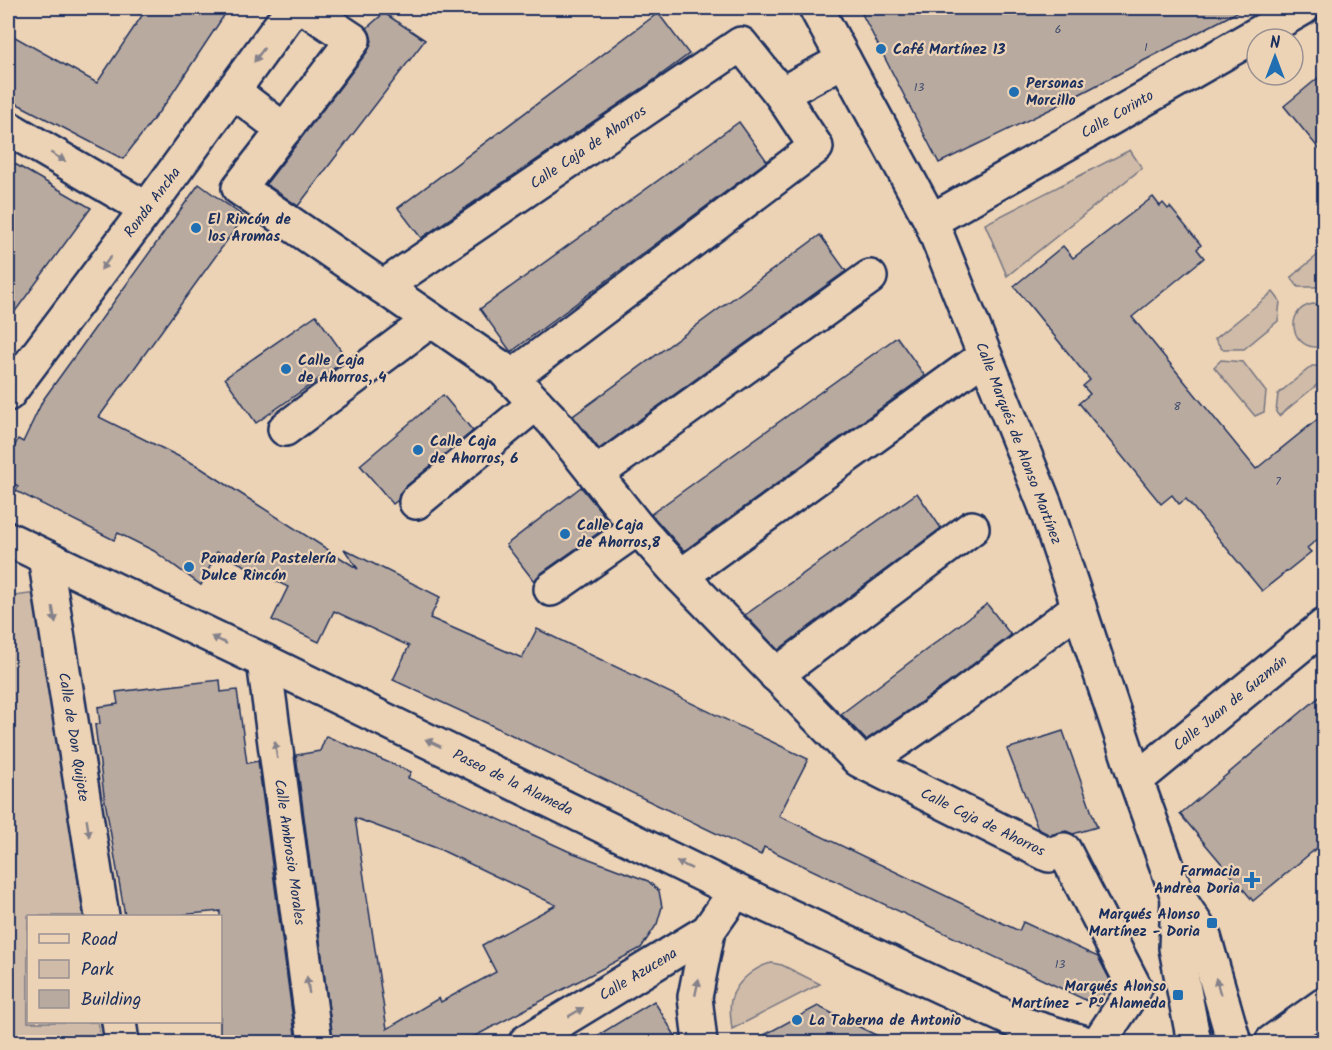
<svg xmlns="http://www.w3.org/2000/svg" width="1332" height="1050" viewBox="0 0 1332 1050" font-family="Kalam,sans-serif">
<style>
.green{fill:#cfbba8;stroke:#757583;stroke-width:1.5}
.building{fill:#b9aaa0;stroke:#1b2f5e;stroke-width:1.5;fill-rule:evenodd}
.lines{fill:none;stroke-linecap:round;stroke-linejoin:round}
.street-casing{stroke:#1b2f5e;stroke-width:38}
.street{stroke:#edd3b5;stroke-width:33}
.oneway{fill:#84818a}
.poi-dot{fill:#1f6fb2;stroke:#edd3b5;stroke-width:2}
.labels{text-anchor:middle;stroke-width:4.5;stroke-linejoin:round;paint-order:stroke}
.number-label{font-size:12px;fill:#424e6e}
.poi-label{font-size:15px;font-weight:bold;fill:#1b2f5e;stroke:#edd3b5;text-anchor:start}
.street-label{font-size:15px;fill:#1b2f5e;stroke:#edd3b5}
</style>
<rect width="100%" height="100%" fill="#edd3b5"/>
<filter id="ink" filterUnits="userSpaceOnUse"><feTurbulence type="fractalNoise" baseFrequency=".0167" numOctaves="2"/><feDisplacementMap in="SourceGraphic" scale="12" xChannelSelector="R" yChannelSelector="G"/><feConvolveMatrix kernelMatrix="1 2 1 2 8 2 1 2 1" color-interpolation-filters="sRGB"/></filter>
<g filter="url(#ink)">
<g class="green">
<polygon points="1130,150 1142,168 1007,276 985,224"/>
<polygon points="1324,250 1324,283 1319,287 1298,287 1291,277"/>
<polygon points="1273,292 1280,301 1278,321 1244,349 1222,349 1215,339"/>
<path d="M 1313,304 L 1324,305 L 1324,346 C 1291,354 1282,309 1313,304 Z"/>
<polygon points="1221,360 1243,362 1266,392 1264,412 1255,416 1214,367"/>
<polygon points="1312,366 1324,366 1324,379 1279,416 1276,412 1278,394"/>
<polygon points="36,593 83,916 28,916 28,1022 98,1022 101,1042 8,1042 8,597"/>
<path d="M 772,963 L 782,965 L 820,984 L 732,1029 C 731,1020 729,1010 731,1000 C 735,983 755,966 772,963 Z"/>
</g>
<g class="building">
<polygon points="147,8 229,8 168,100 123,159 8,99 8,33 97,83"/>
<polygon points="859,8 1245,8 1053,108 939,163"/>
<polygon points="384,13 425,40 298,206 266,184 368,51 372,41 370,33 367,28"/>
<polygon points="658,13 689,54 647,85 421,238 398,208"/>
<polygon points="1324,73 1324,155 1284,106"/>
<polygon points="739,122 767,161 511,352 480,309"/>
<polygon points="8,160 91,208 8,321"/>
<polygon points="199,184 244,217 99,417 196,465 358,569 344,549 440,597 430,618 522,658 537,629 808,759 779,816 1019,931 1023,922 1098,957 1110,980 1098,1006 764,847 761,855 491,725 393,680 409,646 334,611 319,642 272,620 288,587 217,552 201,585 154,551 118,533 114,540 16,491 18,486 8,480 8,461 18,439 23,442 43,400"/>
<polygon points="1153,197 1160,206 1163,203 1168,209 1170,207 1201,245 1197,249 1204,258 1132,317 1256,469 1324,414 1324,534 1307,548 1311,552 1262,591 1186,499 1179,504 1172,495 1161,504 1079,403 1090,394 1083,386 1090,380 1014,286 1063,246 1073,258"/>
<polygon points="820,235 846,271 599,449 573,416"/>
<polygon points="316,315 347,359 256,423 225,378"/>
<polygon points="897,337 925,376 684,551 651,514"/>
<polygon points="443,395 473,431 404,488 399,495 398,500 393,504 360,465"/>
<polygon points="581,487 611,524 540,574 534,581 506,545"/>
<polygon points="917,493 941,528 778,650 745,615"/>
<polygon points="987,604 1011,635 947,684 866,740 841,714"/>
<polygon points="220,680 221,692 237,690 247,763 258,761 296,1042 220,1042 220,911 170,916 125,916 104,795 95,725 100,724 98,707 118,704 116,692"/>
<polygon points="1324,693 1324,842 1253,901 1180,814"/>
<polygon points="1063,731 1097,827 1073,834 1066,831 1050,835 1038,829 1007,749"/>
<path d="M 326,736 L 411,772 L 408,778 L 518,828 L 568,851 L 648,881 L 659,891 L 662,907 L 657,924 L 641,948 L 464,1042 L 333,1042 L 296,755 L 320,751 ZM 355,818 L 439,849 L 556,905 L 482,945 L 496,972 L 441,1002 L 439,998 L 387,1029 Z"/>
<polygon points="654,1001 679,1042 587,1042"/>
<polygon points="818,1006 833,1014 890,1042 751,1042"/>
</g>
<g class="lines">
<g class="street-casing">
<g id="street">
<polyline points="816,8 931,221 985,356 1045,505 1136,780 1178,897 1204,937 1234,1042"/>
<polyline points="233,91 284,130 353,40 305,8"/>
<polyline points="8,128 147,209"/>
<polyline points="284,130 239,188 504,370 553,421 638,528 681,576 859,760 1049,855 1064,850 1135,988 1099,1042"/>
<polyline points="931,221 1303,8"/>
<polyline points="383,287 741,44 781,94 844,60"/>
<polyline points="511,378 816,147 781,94"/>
<polyline points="8,394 147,209 293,8"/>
<polyline points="285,429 431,320"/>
<polyline points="596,474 870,277"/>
<polyline points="416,502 536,403"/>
<polyline points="8,539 264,661 736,891 1019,1023 1082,1042"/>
<polyline points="45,557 102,916"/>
<polyline points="681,576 985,356"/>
<polyline points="551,589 638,528"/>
<polyline points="264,661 315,1042"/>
<polyline points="776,675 972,528"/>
<polyline points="865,763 958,699 1079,607"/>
<polyline points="1136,780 1324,626"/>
<polyline points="1178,897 1176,948 1194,1042"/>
<polyline points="119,1022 122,1042"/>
<polyline points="526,1042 708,931 736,891"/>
<polyline points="700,1042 695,997 708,931"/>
<polyline points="1272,1042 1324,1005"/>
</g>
</g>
<use href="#street" class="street"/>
</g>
<defs><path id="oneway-solid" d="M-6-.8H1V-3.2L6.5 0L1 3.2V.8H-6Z" transform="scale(1.5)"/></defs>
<g class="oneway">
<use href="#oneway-solid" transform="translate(259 55) rotate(126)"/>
<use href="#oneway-solid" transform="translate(58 157) rotate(30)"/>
<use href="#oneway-solid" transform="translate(106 263) rotate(127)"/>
<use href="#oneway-solid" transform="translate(54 615) rotate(81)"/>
<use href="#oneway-solid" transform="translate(219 640) rotate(-155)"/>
<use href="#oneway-solid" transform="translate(433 743) rotate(-154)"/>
<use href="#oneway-solid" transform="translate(276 750) rotate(-98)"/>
<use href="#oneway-solid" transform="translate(88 828) rotate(81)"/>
<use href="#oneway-solid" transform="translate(684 865) rotate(-154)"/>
<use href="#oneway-solid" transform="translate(308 985) rotate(-98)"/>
<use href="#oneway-solid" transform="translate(1218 986) rotate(-106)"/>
<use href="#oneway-solid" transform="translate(697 987) rotate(-78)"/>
<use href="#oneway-solid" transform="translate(576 1012) rotate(-31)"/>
</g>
</g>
<g class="poi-dot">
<circle cx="881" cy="49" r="6"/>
<circle cx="1014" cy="92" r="6"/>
<circle cx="196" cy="228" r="6"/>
<circle cx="286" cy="369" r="6"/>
<circle cx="418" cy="450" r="6"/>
<circle cx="565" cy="534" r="6"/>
<circle cx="189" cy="567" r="6"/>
<path d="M1249 871h6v6h6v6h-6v6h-6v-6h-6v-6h6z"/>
<rect x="1206" y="917" width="12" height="12" rx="3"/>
<rect x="1172" y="989" width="12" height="12" rx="3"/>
<circle cx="797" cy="1020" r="6"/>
</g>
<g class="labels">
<g class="number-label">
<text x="1058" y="33">6</text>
<text x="1146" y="51">1</text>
<text x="919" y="91">13</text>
<text x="1177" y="410">8</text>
<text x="1278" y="485">7</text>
<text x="1060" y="968">13</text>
</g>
<g class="poi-label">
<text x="893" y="54">Café Martínez 13</text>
<text x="1026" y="88">Personas<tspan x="1026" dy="17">Morcillo</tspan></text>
<text x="208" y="224">El Rincón de<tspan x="208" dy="17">los Aromas</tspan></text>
<text x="298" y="365">Calle Caja<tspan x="298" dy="17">de Ahorros, 4</tspan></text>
<text x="430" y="446">Calle Caja<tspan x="430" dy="17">de Ahorros, 6</tspan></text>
<text x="577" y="530">Calle Caja<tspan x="577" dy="17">de Ahorros,8</tspan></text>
<text x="201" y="563">Panadería Pastelería<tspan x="201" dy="17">Dulce Rincón</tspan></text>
<text x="1240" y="876" text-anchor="end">Farmacia<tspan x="1240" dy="17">Andrea Doria</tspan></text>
<text x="1200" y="919" text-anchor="end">Marqués Alonso<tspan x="1200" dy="17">Martínez - Doria</tspan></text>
<text x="1166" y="991" text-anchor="end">Marqués Alonso<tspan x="1166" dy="17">Martínez - Pº Alameda</tspan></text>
<text x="809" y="1025">La Taberna de Antonio</text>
</g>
<g class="street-label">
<text transform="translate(1117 114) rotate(-30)" y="5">Calle Corinto</text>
<text transform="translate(588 147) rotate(-34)" y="5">Calle Caja de Ahorros</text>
<text transform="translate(152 202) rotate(-53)" y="5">Ronda Ancha</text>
<text transform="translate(1019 443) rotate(69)" y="5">Calle Marqués de Alonso Martínez</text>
<text transform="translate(1230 703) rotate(-39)" y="5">Calle Juan de Guzmán</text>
<text transform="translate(74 737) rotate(81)" y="5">Calle de Don Quijote</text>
<text transform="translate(513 782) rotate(26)" y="5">Paseo de la Alameda</text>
<text transform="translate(983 822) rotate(26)" y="5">Calle Caja de Ahorros</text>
<text transform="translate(290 852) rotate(82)" y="5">Calle Ambrosio Morales</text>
<text transform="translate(638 974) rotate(-31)" y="5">Calle Azucena</text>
</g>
</g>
<rect width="1332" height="1050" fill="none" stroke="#edd3b5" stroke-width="30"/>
<rect x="15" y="15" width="1302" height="1020" fill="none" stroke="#1b2f5e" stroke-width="2" filter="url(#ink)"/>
<rect x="27" y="915" width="195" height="108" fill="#edd3b5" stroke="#999192" stroke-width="1.5"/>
<rect x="39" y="934" width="30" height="9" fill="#edd3b5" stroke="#999192" stroke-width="1.5"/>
<text x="81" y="945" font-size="18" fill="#1b2f5e">Road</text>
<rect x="39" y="960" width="30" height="18" fill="#cfbba8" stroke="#999192" stroke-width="1.5"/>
<text x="81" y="975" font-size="18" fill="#1b2f5e">Park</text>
<rect x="39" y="990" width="30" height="18" fill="#b9aaa0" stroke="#999192" stroke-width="1.5"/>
<text x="81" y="1005" font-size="18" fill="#1b2f5e">Building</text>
<g transform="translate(1275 57)"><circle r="28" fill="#edd3b5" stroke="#999192" stroke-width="1.5"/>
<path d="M0-4.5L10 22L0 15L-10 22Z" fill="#1f6fb2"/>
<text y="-9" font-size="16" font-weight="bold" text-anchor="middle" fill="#1b2f5e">N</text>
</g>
</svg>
